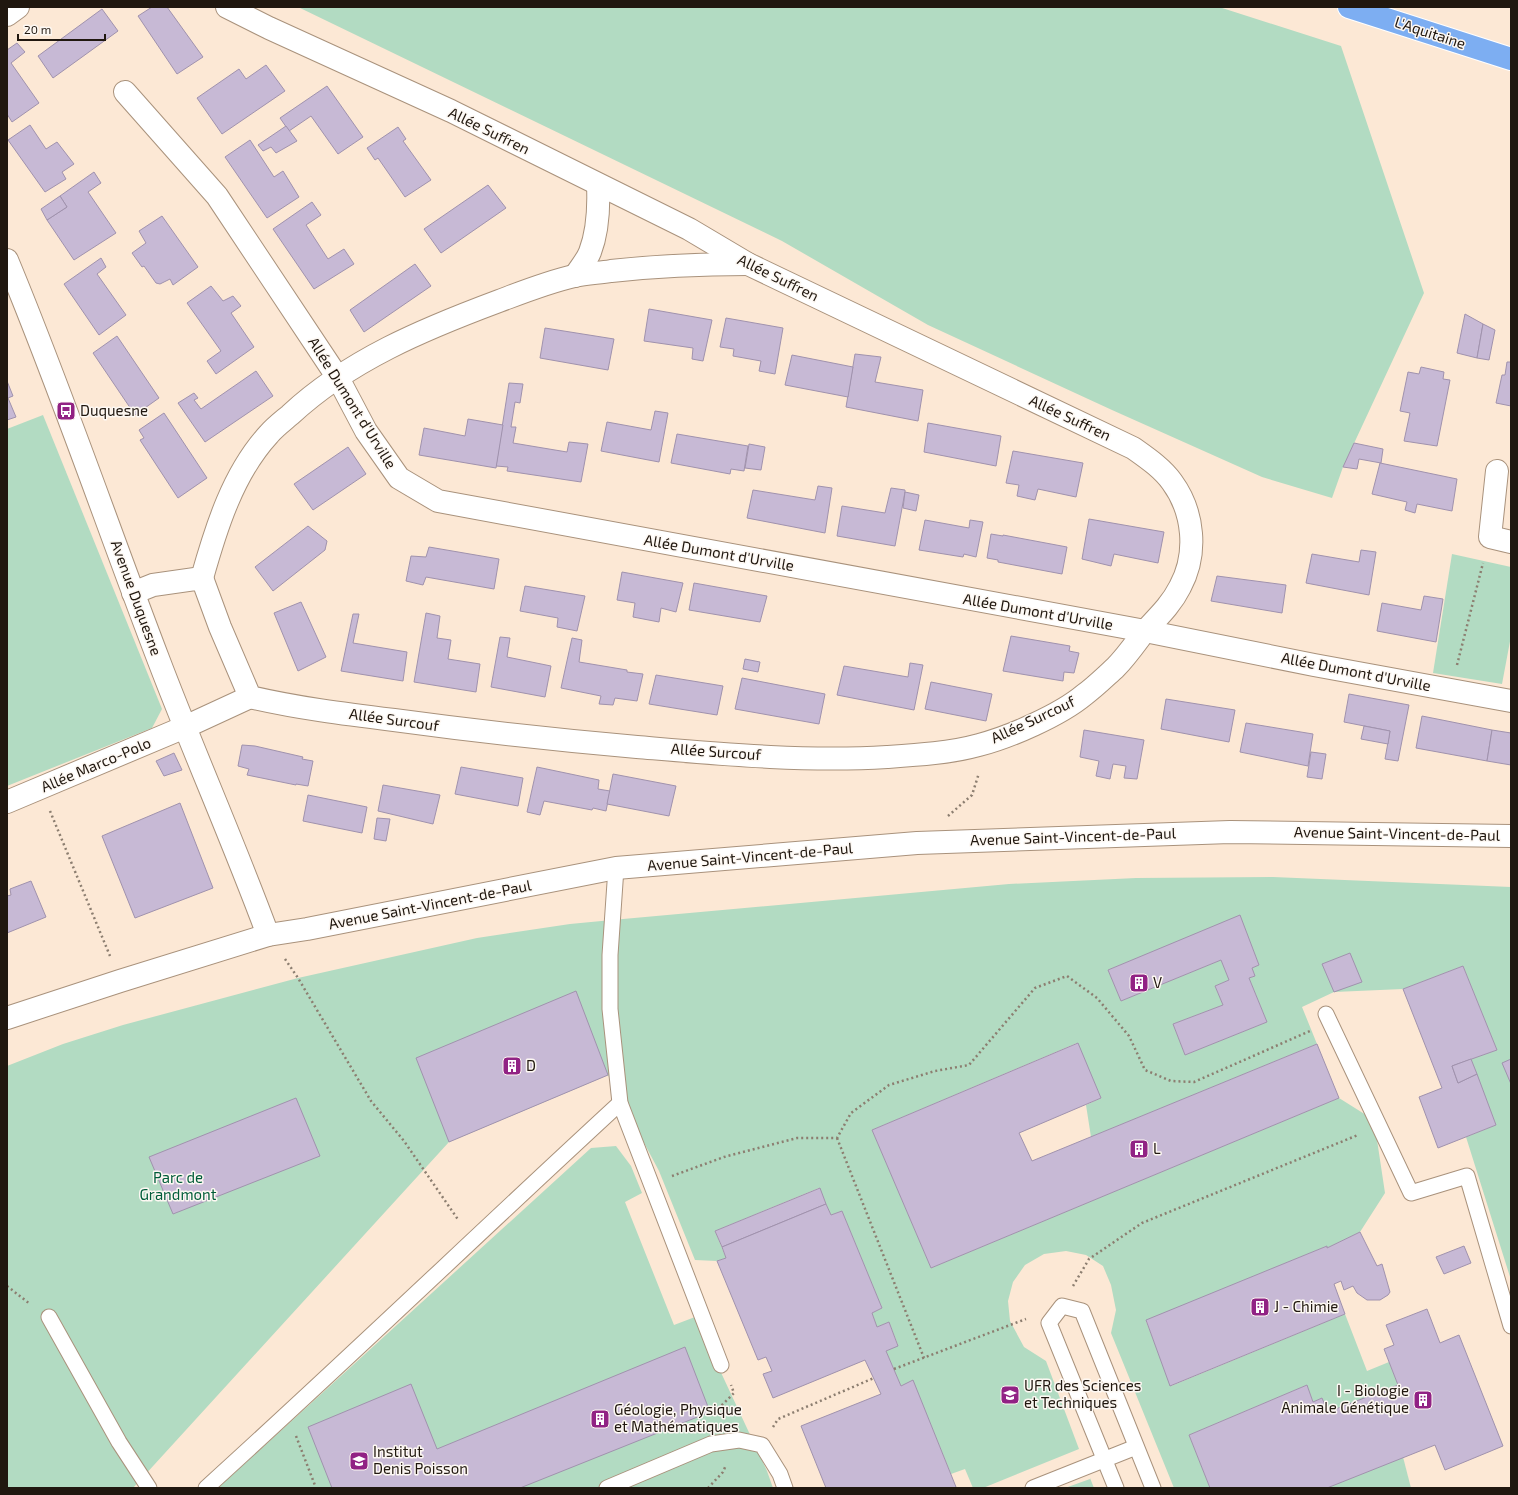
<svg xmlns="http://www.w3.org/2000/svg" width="1518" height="1495" viewBox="0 0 1518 1495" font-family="'Exo 2',sans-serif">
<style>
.green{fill:#b2dbc2;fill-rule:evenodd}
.building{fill:#c7b9d5;stroke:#a092ad}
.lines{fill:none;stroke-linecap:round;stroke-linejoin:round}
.service-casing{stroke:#a9927c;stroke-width:17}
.minor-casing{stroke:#a9927c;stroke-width:24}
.tertiary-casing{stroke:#a9927c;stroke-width:24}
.motorway-casing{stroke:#fff;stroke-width:24}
.path{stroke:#8c7e70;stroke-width:2.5;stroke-dasharray:2 3;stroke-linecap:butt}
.service{stroke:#fff;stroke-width:15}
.minor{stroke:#fff;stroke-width:22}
.tertiary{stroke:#fff;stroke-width:22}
.motorway{stroke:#7daef2;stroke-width:22}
.labels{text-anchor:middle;stroke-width:3;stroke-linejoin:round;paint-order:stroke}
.street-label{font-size:15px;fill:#20170f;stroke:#fdf8f3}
.poi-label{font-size:15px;fill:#20170f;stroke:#fdf8f3;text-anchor:start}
.park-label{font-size:15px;fill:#005c39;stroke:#fdf8f3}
</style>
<rect width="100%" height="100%" fill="#fce8d5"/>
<g class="green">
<polygon points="298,7 1219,7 1341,46 1424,293 1343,467 1332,498 1262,477 1112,410 928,325 782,241"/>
<polygon points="43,415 162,709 152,728 7,786 7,429"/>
<polygon points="1452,554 1511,567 1511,636 1502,684 1433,673"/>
<path d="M 1273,877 L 1511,887 L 1511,1280 L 1466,1137 L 1496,1125 L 1471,1059 L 1497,1050 L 1463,966 L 1403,989 L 1334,992 L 1302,1007 L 1317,1044 L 1091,1137 L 1086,1105 L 1101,1098 L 1077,1043 L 872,1130 L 931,1268 L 1339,1098 L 1374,1120 L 1385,1193 L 1360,1232 L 1327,1248 L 1327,1246 L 1146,1321 L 1171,1386 L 1345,1314 L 1367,1371 L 1389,1362 L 1398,1385 L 1328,1412 L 1322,1398 L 1313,1402 L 1307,1385 L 1189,1435 L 1210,1488 L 1174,1488 L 1111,1333 L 1116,1310 L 1111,1285 L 1103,1266 L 1086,1255 L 1066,1251 L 1044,1254 L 1025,1265 L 1013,1282 L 1008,1301 L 1010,1321 L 1024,1347 L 1046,1361 L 1079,1449 L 983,1488 L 973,1488 L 965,1469 L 951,1474 L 913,1381 L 901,1386 L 886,1351 L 898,1345 L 889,1322 L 877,1327 L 872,1313 L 882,1308 L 842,1211 L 831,1215 L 819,1188 L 715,1231 L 726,1258 L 717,1261 L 695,1260 L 659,1171 L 608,1075 L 449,1142 L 133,1488 L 7,1488 L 7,1066 L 63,1044 L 123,1025 L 298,978 L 477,938 L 570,924 L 612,920 L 1009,884 L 1136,878 ZM 1240,916 L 1259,965 L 1252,968 L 1255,976 L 1249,978 L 1267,1022 L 1185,1055 L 1173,1024 L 1223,1005 L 1215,986 L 1229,980 L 1221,960 L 1121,1001 L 1108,970 Z"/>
<polygon points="616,1146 631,1166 642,1193 625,1202 674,1325 695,1317 767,1471 773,1488 218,1488 591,1148"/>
<polygon points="1403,1457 1411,1488 1327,1488"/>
<polygon points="1090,1478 1094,1488 1065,1488 1090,1479"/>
</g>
<g class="building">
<polygon points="152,7 167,7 203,57 177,74 138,16"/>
<polygon points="102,9 118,31 53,78 38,56"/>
<polygon points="17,43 25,52 11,63 39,103 12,122 7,114 7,50"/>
<polygon points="266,65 285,91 222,134 197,98 239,69 246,79"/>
<polygon points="327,86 363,137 338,154 311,116 289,131 280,118"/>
<polygon points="30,125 46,149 57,142 74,164 62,172 66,179 45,192 8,140"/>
<polygon points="286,126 297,141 276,153 271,147 263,151 258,145"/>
<polygon points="398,127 406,139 403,141 431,180 405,197 378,158 375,160 367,148"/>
<polygon points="250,140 274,177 283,171 299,197 267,218 225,157"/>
<polygon points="94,172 101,183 88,192 116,233 74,260 47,220 67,207 60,196"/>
<polygon points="488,185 506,208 441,253 424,229"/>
<polygon points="60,196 67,207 47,220 41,209"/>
<polygon points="312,202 321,215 306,225 328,259 344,249 354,264 314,289 273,229"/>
<polygon points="162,216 198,267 173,285 170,279 160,284 156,283 144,266 142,267 132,253 146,243 139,231"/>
<polygon points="101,258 106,267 97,274 126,315 99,335 64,284"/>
<polygon points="415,264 431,286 364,332 350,310"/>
<polygon points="211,286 223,301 233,296 241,306 231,313 254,347 216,374 207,361 221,351 187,303"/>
<polygon points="649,309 712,320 703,361 692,359 693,348 644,341"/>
<polygon points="1465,314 1483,324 1477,358 1457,353"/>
<polygon points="726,318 783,328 775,374 759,371 761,361 733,356 734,349 720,347"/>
<polygon points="1483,324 1495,330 1489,360 1477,358"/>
<polygon points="545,328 614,339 608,370 540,358"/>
<polygon points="117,336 159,398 135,415 93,353"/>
<polygon points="855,354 881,357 875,382 923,390 918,421 846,407"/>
<polygon points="792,355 853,367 848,397 785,385"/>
<polygon points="1507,362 1511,362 1511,406 1496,403 1502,375 1505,375"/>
<polygon points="1421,367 1444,372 1443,379 1450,380 1437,446 1404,441 1410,413 1400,411 1408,372 1419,374"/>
<polygon points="256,371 273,396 205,442 178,403 194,393 198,398 194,400 201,409"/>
<polygon points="7,381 13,396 8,398 16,417 7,420"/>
<polygon points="509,383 523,384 520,403 515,402 511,427 516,427 513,443 567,452 569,442 588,444 581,482 507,471 508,467 496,466"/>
<polygon points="655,411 668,413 659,462 601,451 607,422 651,430"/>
<polygon points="164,413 207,478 178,498 140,440 144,438 139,430"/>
<polygon points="468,419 503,425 496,468 419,455 424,428 465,436"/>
<polygon points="928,423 1001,436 996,466 924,452"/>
<polygon points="677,434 748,446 744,471 731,469 730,474 671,463"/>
<polygon points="1354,443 1383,449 1381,463 1359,459 1357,469 1343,467"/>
<polygon points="749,444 765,447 761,470 745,468"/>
<polygon points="348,447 366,474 313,510 294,484"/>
<polygon points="1013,451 1083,463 1076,497 1038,489 1035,500 1017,496 1019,485 1006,483"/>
<polygon points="1380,463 1457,479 1452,511 1417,504 1415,513 1405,510 1407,502 1372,494"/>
<polygon points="818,486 832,488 825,533 747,518 753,490 815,500"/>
<polygon points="891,488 905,490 905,492 895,546 837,536 842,506 885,513"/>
<polygon points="905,492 919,495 916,511 903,508"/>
<polygon points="1089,519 1164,532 1158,563 1114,554 1111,566 1082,559"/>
<polygon points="925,520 969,528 970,520 983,522 976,557 964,554 963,557 919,550"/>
<polygon points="308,526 327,541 325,550 273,591 255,567"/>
<polygon points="991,534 1003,536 1003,535 1067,547 1062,574 998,562 998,560 987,558"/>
<polygon points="429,547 499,559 494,589 426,577 423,585 406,581 411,556 426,557"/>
<polygon points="1361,550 1376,552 1369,595 1306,583 1312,554 1359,562"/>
<polygon points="622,572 683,583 676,612 661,608 659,622 633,617 635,603 617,600"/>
<polygon points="1217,576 1286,585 1282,613 1211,601"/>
<polygon points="694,583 767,596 760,622 689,610"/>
<polygon points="525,586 585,596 577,631 557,627 558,618 520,611"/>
<polygon points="1424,596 1443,599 1436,642 1377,631 1382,603 1421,610"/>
<polygon points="301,602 326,657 298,671 274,613"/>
<polygon points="426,613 440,616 437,638 451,640 448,659 480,664 476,692 414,682"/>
<polygon points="353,614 359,614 353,643 407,652 403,681 341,671"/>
<polygon points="1011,636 1070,646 1069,651 1079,653 1074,673 1064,672 1063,681 1003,671"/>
<polygon points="500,637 510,638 507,657 551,666 545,697 491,687"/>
<polygon points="572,638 582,640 579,662 627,670 627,672 643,674 637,701 615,698 613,705 599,704 601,696 561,688"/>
<polygon points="745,659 760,662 758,672 743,669"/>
<polygon points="910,663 923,665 914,710 837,695 844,666 908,677"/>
<polygon points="656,675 723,686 717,715 649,704"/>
<polygon points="742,678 825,694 819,724 735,709"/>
<polygon points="931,682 992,694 986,721 925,709"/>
<polygon points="1349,694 1409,705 1398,761 1385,759 1390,731 1344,722"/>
<polygon points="1166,699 1235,710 1229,742 1161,729"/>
<polygon points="1422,716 1492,730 1487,761 1416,748"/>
<polygon points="1246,723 1313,734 1308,766 1240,752"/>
<polygon points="1364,726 1390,731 1388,744 1361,739"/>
<polygon points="1084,730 1144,740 1137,779 1124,778 1126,766 1113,764 1110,779 1096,776 1099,761 1080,757"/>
<polygon points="1492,730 1511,733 1511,765 1487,761"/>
<polygon points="242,745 255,746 303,757 302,759 313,761 308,786 296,784 296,785 247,775 249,769 238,766"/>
<polygon points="1311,752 1326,754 1322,779 1307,777"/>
<polygon points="174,753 182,770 164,776 156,761"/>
<polygon points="461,767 523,778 518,806 455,794"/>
<polygon points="537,767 599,780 598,789 610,791 606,811 593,808 592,810 544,801 540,815 527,812"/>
<polygon points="613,774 676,786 669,816 607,804"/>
<polygon points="383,785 440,795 433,824 378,811"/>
<polygon points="308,795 367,807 362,833 303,821"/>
<polygon points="180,803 213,888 135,918 102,836"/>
<polygon points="377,818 390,819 386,841 374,839"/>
<polygon points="31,881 46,917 7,933 7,896 11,895 10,889"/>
<polygon points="1240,915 1259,965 1252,968 1255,976 1249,978 1267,1022 1185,1055 1173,1024 1223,1005 1215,986 1229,980 1221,960 1121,1001 1108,970"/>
<polygon points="1350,953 1362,982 1334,992 1322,964"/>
<polygon points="1463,966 1497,1050 1452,1066 1458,1083 1477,1074 1496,1125 1438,1148 1419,1097 1442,1088 1403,989"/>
<polygon points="576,991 608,1075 449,1142 416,1058"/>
<polygon points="1078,1043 1101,1098 1019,1133 1032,1161 1317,1044 1339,1098 931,1268 872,1130"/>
<polygon points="1471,1059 1477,1074 1458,1083 1452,1066"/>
<polygon points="1511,1059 1511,1084 1502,1063"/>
<polygon points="296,1098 320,1156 173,1214 149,1157"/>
<polygon points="820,1188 826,1204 722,1247 715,1231"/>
<polygon points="826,1204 831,1215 842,1211 882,1308 872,1313 877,1327 889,1322 898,1346 886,1351 901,1386 913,1380 956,1487 954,1488 826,1488 801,1426 881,1394 865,1360 773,1398 763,1374 772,1371 766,1357 758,1360 717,1261 726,1258 722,1247"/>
<polygon points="1360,1232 1377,1266 1382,1264 1390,1292 1388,1295 1380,1300 1367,1300 1357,1293 1353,1286 1344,1290 1341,1281 1334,1284 1345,1314 1170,1386 1146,1320 1327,1246 1327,1248"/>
<polygon points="1464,1246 1471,1263 1444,1274 1436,1257"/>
<polygon points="1427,1309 1440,1343 1459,1335 1503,1446 1445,1470 1435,1445 1327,1488 1210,1488 1189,1435 1307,1385 1313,1402 1322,1398 1328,1412 1398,1385 1384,1349 1394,1345 1386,1325"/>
<polygon points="685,1347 710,1412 520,1488 332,1488 308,1427 411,1384 437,1449"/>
</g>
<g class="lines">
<g class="service-casing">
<g id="service">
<polyline points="616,868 610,955 610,1009 620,1103 721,1365"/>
<polyline points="1326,1014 1411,1193 1467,1176 1511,1326"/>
<polyline points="49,1317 119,1442 149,1488"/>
<path d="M 206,1488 C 345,1362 481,1231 620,1103"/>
<polyline points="607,1488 711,1444 739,1440 762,1445 780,1474 785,1488"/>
<polyline points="1033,1488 1136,1447"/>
<polyline points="1116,1488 1049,1323 1062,1306 1082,1311 1153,1488"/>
</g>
</g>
<g class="minor-casing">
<g id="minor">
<polyline points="7,15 18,7"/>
<polyline points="125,92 217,196 338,378 366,431 399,478 438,501 1145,631 1314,665 1511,701"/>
<path d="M 7,260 C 62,392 108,528 159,661 C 194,753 234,843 268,935"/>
<path d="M 575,276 C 580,268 587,260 590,252 C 598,231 599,207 598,185"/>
<polyline points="1497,471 1490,537 1511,542"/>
<path d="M 202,578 C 216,528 233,473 269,434 C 275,427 283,421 290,415 C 349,360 424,329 499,301 C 523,292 548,282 574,276 C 586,273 599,273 611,271 C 657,266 702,264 748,264"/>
<path d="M 133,593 L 153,585 L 202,578 L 220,627 L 250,697 C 297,708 345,714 394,720 C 475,731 556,740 637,747 C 720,754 804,762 887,757 C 918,755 950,753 979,745 C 1010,737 1060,715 1084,695 C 1095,687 1105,677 1115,668 C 1126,657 1135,644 1144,632 C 1158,617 1171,605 1180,587 C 1198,554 1194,512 1172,482 C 1162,468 1147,458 1133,448 L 748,264 L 689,229 L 451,111 L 269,28 L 227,7"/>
<polyline points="7,802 185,727 250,697"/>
</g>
</g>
<g class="tertiary-casing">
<polyline id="tertiary" points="7,1018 120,981 268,935 307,929 616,868 917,843 1230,832 1511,836"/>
</g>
<g class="motorway-casing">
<polyline id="motorway" points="1349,7 1511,59"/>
</g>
<g class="path">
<polyline points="1457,665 1483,563"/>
<polyline points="50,811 110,956"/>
<polyline points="948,816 972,795 979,773"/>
<polyline points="285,959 298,978 371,1101 404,1141 459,1221"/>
<polyline points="837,1138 924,1358"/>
<polyline points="672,1176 724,1157 797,1138 837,1138 851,1113 889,1085 935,1071 969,1065 1035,988 1067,976 1097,998 1129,1036 1145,1070 1171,1081 1194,1082 1310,1031"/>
<polyline points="7,1286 30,1304"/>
<polyline points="1073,1286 1089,1259 1142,1223 1358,1135"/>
<polyline points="894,1369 1026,1319"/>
<polyline points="724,1419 720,1407 734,1393 731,1385"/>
<polyline points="773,1427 778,1419 874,1378"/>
<polyline points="296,1436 316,1488"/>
<polyline points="708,1488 723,1472 726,1465"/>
</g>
<use href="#service" class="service"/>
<use href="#minor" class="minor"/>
<use href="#tertiary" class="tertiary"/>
<use href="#motorway" class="motorway"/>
</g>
<defs>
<g id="bus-square" transform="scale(1)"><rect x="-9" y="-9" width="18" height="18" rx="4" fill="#912284" stroke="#fdf8f3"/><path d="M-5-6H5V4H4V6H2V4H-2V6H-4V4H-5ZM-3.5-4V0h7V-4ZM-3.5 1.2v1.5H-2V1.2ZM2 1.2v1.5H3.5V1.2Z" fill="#fff"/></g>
<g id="building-square" transform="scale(1)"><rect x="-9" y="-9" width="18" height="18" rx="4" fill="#912284" stroke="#fdf8f3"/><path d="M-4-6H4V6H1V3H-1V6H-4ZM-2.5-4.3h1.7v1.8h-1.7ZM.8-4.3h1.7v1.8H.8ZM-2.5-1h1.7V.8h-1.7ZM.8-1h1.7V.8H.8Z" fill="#fff"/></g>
<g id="university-square" transform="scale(1)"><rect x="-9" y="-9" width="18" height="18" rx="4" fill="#912284" stroke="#fdf8f3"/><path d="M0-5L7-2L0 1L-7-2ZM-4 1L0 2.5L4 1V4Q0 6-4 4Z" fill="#fff"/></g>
</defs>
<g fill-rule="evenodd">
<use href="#bus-square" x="66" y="411"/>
<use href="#building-square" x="1139" y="983"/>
<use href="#building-square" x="512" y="1066"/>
<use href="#building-square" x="1139" y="1149"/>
<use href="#building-square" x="1260" y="1307"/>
<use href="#university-square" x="1010" y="1395"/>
<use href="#building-square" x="1423" y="1400"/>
<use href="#building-square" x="600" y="1419"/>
<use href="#university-square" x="359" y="1461"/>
</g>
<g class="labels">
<g class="street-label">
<text transform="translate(1430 33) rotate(18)" y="5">L'Aquitaine</text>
<text transform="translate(489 131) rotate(26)" y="5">Allée Suffren</text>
<text transform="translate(778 278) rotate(26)" y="5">Allée Suffren</text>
<text transform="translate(352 403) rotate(58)" y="5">Allée Dumont d'Urville</text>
<text transform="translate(1070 418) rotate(25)" y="5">Allée Suffren</text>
<text transform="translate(719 553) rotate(10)" y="5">Allée Dumont d'Urville</text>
<text transform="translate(136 598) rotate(70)" y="5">Avenue Duquesne</text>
<text transform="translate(1038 612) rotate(10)" y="5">Allée Dumont d'Urville</text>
<text transform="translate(1356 672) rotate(11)" y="5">Allée Dumont d'Urville</text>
<text transform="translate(394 720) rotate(8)" y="5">Allée Surcouf</text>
<text transform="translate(1033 720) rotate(-25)" y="5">Allée Surcouf</text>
<text transform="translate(716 752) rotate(4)" y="5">Allée Surcouf</text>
<text transform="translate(96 765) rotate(-23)" y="5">Allée Marco-Polo</text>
<text transform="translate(1397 834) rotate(1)" y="5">Avenue Saint-Vincent-de-Paul</text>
<text transform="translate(1073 837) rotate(-2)" y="5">Avenue Saint-Vincent-de-Paul</text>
<text transform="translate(750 857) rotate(-5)" y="5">Avenue Saint-Vincent-de-Paul</text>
<text transform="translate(430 905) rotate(-11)" y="5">Avenue Saint-Vincent-de-Paul</text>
</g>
<g class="poi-label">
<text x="80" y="416">Duquesne</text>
<text x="1153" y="988">V</text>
<text x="526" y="1071">D</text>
<text x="1153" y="1154">L</text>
<text x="1274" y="1312">J - Chimie</text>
<text x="1024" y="1391">UFR des Sciences<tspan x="1024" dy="17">et Techniques</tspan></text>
<text x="1409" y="1396" text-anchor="end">I - Biologie<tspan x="1409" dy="17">Animale Génétique</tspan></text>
<text x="614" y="1415">Géologie, Physique<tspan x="614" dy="17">et Mathématiques</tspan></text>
<text x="373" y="1457">Institut<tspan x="373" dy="17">Denis Poisson</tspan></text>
</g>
<g class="park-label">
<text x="178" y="1183">Parc de<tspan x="178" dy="17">Grandmont</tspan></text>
</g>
</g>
<rect width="1518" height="1495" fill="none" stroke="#20170f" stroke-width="16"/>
<path d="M18 34v6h87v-6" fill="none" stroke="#20170f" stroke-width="2"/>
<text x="24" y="34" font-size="12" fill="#20170f" stroke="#fdf8f3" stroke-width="3" paint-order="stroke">20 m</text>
</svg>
